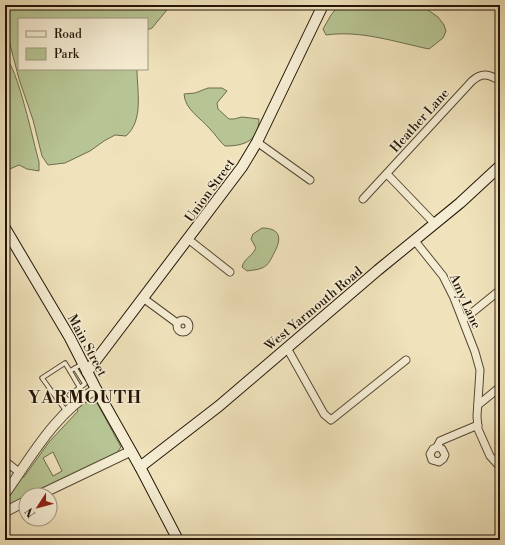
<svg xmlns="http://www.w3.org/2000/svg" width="505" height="545" viewBox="0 0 505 545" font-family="'Libre Bodoni',serif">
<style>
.green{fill:#b7c493;stroke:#6d6c4d;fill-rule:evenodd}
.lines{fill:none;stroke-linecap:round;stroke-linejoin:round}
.service-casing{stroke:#564834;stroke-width:5.5}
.minor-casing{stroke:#564834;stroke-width:9}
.tertiary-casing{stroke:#564834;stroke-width:11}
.secondary-casing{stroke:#231407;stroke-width:12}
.service{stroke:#f5edd3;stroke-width:3.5}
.minor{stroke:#f5edd3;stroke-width:7}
.tertiary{stroke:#f5edd3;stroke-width:9}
.secondary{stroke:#f5edd3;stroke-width:10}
.labels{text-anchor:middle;stroke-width:3;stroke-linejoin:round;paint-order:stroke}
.street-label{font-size:13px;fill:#231407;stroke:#f5edd3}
.district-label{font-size:17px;font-weight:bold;letter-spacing:1px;fill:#231407;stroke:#f5edd3}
</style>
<rect width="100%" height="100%" fill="#f0e3bc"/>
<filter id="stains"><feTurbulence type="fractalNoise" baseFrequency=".005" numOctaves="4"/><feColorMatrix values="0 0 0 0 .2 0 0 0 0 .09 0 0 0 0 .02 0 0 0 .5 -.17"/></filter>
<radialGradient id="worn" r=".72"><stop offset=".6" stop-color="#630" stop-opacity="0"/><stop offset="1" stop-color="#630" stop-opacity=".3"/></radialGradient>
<g class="green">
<path d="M 10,5 L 171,5 L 152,28 L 147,30 L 147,19 L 19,19 L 19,69 L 137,69 C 137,91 144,120 126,136 L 115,135 L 104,141 L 90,151 L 65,163 L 48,165 L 42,156 L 33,120 L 19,79 L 7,33 L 6,22 L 8,9 Z"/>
<path d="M 339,5 L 421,5 L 438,17 L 444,25 L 446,31 L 443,38 L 429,49 C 395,42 361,30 326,35 L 323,29 L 331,15 Z"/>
<path d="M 5,58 C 17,64 34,145 39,162 L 39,171 L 27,169 L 19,165 L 5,171 Z"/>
<path d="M 208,88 L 222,88 L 227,91 L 217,103 L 218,109 L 229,119 L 234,119 L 242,117 L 259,119 C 259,141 244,146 225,146 C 219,141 216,135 210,129 C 201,118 185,110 184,94 L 195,93 Z"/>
<path d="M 262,228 C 281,228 282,239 274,253 C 271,259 269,265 262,268 C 258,270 252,270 247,271 L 242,267 C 245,257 251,258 256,248 L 251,239 L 253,234 Z"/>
<path d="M 88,402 L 97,403 L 121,447 L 116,454 L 32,495 L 26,495 L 26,498 L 5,509 L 5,501 L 22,477 L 24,477 L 49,442 L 78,411 L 77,409 L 82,404 ZM 53,452 L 62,471 L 53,476 L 43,458 Z"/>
</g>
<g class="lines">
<g class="service-casing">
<g id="service">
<polyline points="82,364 70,371 84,395"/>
<polyline points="69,395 85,384 75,368"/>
<polyline points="66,411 42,378 65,363 70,371"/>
</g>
</g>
<g class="minor-casing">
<g id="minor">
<polyline points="257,142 310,180"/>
<polyline points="387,174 435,224"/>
<path d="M 363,199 L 472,81 C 482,72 489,74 500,81"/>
<polyline points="188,239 230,272"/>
<polyline points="415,241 443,276 454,298 475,352 480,370 477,416 478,429 490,456 500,467"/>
<polyline points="143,298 177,323"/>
<circle cx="183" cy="326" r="6"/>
<polyline points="463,320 500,290"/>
<polyline points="287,348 324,414 331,420 406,360"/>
<polyline points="478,405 500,387"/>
<polyline points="437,447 433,449 430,454 432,460 439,462 443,459 445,455 442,449 437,447 440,441 478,425"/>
<polyline points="5,461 20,473"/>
</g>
</g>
<g class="tertiary-casing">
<g id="tertiary">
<path d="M 5,494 C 31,457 55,413 96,389"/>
<polyline points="39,495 131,451"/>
<polyline points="5,512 26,501"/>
</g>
</g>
<g class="secondary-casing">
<g id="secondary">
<polyline points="5,228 70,338 96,389 140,467 178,540"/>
<polyline points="87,372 242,167 257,142 323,5"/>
<polyline points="140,467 219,406 378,270 460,203 500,166"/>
</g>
</g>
<use href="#service" class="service"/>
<use href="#minor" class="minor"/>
<use href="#tertiary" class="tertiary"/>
<use href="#secondary" class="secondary"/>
</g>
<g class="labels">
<g class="street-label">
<text transform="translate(419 120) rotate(-48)" y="5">Heather Lane</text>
<text transform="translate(209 190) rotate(-54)" y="5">Union Street</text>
<text transform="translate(466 301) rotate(66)" y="5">Amy Lane</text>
<text transform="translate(313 308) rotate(-40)" y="5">West Yarmouth Road</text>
<text transform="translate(88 345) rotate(62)" y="5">Main Street</text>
</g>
<g class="district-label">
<text x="85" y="403">YARMOUTH</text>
</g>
</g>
<rect width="505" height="545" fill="none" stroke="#f0e3bc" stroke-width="20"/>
<rect x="6" y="6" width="493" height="533" fill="none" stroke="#231407" stroke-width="2"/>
<rect x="10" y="10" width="485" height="525" fill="none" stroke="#231407"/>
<rect x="18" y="18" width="130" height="52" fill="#f5edd3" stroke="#a19681"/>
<rect x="26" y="31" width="20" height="6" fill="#f5edd3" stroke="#a19681"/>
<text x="54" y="38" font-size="12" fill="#231407">Road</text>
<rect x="26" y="48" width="20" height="12" fill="#b7c493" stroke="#a19681"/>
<text x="54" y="58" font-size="12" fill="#231407">Park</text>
<g transform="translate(38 507) rotate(234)"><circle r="19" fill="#f5edd3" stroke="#a19681"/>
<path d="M0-3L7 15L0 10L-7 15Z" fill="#8f2418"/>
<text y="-6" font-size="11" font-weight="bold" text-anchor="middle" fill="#231407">N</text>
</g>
<rect width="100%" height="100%" filter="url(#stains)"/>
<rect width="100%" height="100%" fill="url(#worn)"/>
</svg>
